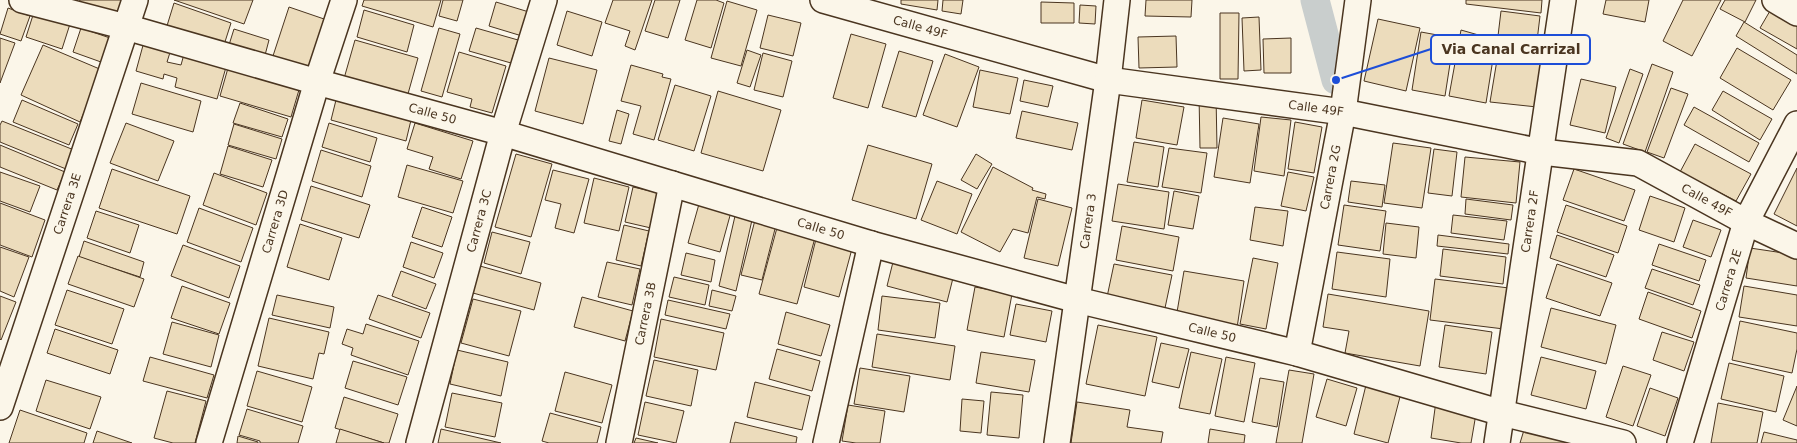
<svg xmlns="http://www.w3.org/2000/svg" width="1797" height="443" viewBox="0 0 1797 443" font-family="'DejaVu Sans',sans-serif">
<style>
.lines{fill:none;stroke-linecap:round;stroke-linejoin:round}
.canal{stroke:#c9cecd;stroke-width:29}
.building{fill:#ecdcbc;stroke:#4a3520}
.street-casing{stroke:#4a3520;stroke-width:28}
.street{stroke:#fbf6e9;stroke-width:25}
.labels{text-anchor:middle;stroke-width:4;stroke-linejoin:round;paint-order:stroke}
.street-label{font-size:12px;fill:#4a3520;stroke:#fbf6e9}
.leader{fill:none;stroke:#1d4ed8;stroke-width:2}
.callout-dot{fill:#1d4ed8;stroke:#fbf6e9;stroke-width:2}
.callout{fill:#fbf6e9;stroke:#1d4ed8;stroke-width:2}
.callout-label{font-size:14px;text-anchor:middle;font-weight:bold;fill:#4a3520}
</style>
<rect width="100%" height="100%" fill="#fbf6e9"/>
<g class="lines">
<polyline class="canal" points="1315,0 1336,80"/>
</g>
<g class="building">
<polygon points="80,0 123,0 118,17 78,4"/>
<polygon points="174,0 253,0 244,24"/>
<polygon points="364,0 441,0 433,27 362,6"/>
<polygon points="443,0 463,0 457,21 439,16"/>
<polygon points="613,0 652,0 635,50 625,46 630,31 605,23"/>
<polygon points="655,0 680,0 668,38 645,31"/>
<polygon points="697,0 716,0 724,3 711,48 685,40"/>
<polygon points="901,0 938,0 937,10 901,4"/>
<polygon points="943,0 963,0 961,14 942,11"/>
<polygon points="1146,0 1192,0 1191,17 1145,16"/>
<polygon points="1466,0 1542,0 1541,13 1466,4"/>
<polygon points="1606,0 1649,0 1645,22 1603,14"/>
<polygon points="1683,0 1721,0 1692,56 1663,41"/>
<polygon points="1725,0 1756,0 1745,22 1720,9"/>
<polygon points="727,1 757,10 741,66 711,58"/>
<polygon points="496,2 529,12 522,36 489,26"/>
<polygon points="1041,2 1074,3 1074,23 1041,23"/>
<polygon points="174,3 231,23 223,48 166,29"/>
<polygon points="1774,4 1797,17 1797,49 1760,28"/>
<polygon points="1080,5 1096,6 1095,24 1079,23"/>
<polygon points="289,7 327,20 309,75 271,62"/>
<polygon points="8,8 30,16 21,41 0,34"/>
<polygon points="364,10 414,25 407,52 357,37"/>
<polygon points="567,11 602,22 592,56 557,45"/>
<polygon points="1501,11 1540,16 1537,41 1498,36"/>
<polygon points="34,12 70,24 62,49 26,37"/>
<polygon points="1220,13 1239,13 1238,79 1220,79"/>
<polygon points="768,15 801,23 793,56 760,48"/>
<polygon points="1259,17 1261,70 1244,71 1242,18"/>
<polygon points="1378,19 1420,28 1406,91 1364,81"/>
<polygon points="1744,22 1797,55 1797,74 1736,36"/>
<polygon points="81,28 110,38 101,62 73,52"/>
<polygon points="439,28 460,34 442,97 421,91"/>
<polygon points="476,28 518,40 511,63 469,51"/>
<polygon points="234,29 269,40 264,59 228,48"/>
<polygon points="1461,30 1496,40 1486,103 1449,96"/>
<polygon points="1421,32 1454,38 1445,96 1412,90"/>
<polygon points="851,34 886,44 868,108 833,98"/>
<polygon points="1176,36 1177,67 1139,68 1138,37"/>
<polygon points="0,38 15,43 0,83"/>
<polygon points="145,38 172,46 167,62 181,65 186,47 228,60 217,99 175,87 177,78 164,74 163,79 136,71"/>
<polygon points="1291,38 1291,73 1264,73 1263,39"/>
<polygon points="355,40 418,58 406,101 343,82"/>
<polygon points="43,45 102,70 80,122 21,95"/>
<polygon points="1499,48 1544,54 1537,107 1490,102"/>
<polygon points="1737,48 1791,80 1773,110 1720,78"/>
<polygon points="747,50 761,55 750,87 737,83"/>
<polygon points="899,51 933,61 916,117 882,107"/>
<polygon points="459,52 506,66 492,113 470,107 472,99 447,92"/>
<polygon points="763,53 792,61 783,97 754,90"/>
<polygon points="945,54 979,67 957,127 923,115"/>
<polygon points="549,58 597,70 583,124 535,111"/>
<polygon points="230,61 301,83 291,117 220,96"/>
<polygon points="1652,64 1673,72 1645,152 1623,144"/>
<polygon points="631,65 663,74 662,77 671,79 654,140 633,134 641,106 621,101"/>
<polygon points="1630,69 1643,74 1619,143 1606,138"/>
<polygon points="980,70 1018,78 1010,114 973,107"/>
<polygon points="1581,79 1616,87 1605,133 1570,125"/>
<polygon points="1024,80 1053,86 1048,107 1020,101"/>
<polygon points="141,83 201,101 193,132 132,114"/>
<polygon points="675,85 711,96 694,151 658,140"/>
<polygon points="1671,88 1688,94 1664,158 1647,152"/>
<polygon points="718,91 781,110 763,171 701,153"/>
<polygon points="1723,91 1772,119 1760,140 1712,110"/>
<polygon points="1199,95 1216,95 1217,148 1200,148"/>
<polygon points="22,100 78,124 69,145 13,122"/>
<polygon points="336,100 411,120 406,141 331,120"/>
<polygon points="1142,100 1184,107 1177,145 1136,138"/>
<polygon points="240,103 288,119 282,137 233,123"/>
<polygon points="1694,107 1759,143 1749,162 1684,125"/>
<polygon points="617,110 629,114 621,144 609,141"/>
<polygon points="1022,111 1078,123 1072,150 1016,138"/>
<polygon points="1261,117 1291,120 1284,176 1254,171"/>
<polygon points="1223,118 1259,124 1250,183 1214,177"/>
<polygon points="2,121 74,150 66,169 0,142 0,125"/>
<polygon points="1295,122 1322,127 1314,173 1288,169"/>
<polygon points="126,123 174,141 158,181 110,163"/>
<polygon points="329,123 377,138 370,162 322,147"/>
<polygon points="415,123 473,141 461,179 429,169 433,157 407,149"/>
<polygon points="234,124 282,139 276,159 228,145"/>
<polygon points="1134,142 1164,147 1158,187 1127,182"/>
<polygon points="1393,143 1431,148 1422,208 1384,203"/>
<polygon points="1695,144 1751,174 1736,201 1680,172"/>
<polygon points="0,145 65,172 57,190 0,167"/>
<polygon points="868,145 932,164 916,219 852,200"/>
<polygon points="228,146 272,160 263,187 220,174"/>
<polygon points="1169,148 1207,153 1201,193 1162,187"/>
<polygon points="1434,149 1457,152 1452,196 1428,193"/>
<polygon points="321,150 371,166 362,197 312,181"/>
<polygon points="516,154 552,164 531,237 495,227"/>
<polygon points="976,154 992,164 977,189 961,180"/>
<polygon points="1465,157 1520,162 1516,203 1461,197"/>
<polygon points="407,165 463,181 453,213 398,197"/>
<polygon points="993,167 1033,188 1032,190 1046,194 1045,199 1037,197 1028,233 1013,229 1000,252 961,232"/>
<polygon points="1797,168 1797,226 1774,214"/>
<polygon points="112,169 190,196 177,234 99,208"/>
<polygon points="1574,169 1635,190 1624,221 1563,200"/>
<polygon points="553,170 589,179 574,233 555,228 561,204 545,200"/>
<polygon points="0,172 40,186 30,212 0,201"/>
<polygon points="1288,172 1314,177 1306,211 1281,206"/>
<polygon points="214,173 267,193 256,225 203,205"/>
<polygon points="594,178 629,187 619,231 584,223"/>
<polygon points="937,181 972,194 957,234 921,220"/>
<polygon points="1351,181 1385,185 1382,207 1348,202"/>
<polygon points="1118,184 1169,192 1164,229 1112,221"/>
<polygon points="311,186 370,205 359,238 301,220"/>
<polygon points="633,187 659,193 651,228 625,222"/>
<polygon points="1174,191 1199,196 1193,229 1168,225"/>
<polygon points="1650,196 1685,208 1674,242 1639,230"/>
<polygon points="1038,199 1072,208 1058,266 1024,258"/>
<polygon points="1466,199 1513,205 1511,220 1465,214"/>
<polygon points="0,203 45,220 32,257 0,245"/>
<polygon points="699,204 731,212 720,252 688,243"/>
<polygon points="1344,205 1386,211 1380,251 1338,245"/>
<polygon points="1566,205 1627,226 1618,253 1557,232"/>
<polygon points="422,207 452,217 442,247 412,237"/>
<polygon points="1255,207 1288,211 1283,246 1250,240"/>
<polygon points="199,208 253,228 241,262 187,242"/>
<polygon points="96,211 139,225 130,253 87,238"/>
<polygon points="1453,215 1507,221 1504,240 1451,233"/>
<polygon points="735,216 752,220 736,291 719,286"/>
<polygon points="755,220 776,225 762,280 741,275"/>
<polygon points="1693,220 1721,230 1711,257 1683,247"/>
<polygon points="1386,223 1419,227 1416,258 1383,254"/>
<polygon points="300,224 342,238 329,280 287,267"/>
<polygon points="778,224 816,234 797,304 759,294"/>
<polygon points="624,225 649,231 641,266 616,260"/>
<polygon points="1122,226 1179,237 1173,271 1116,260"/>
<polygon points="492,232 530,242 521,274 484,263"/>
<polygon points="817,235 853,245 839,297 804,287"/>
<polygon points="1438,235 1509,244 1508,254 1437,246"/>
<polygon points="1557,235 1614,255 1606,277 1550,258"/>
<polygon points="84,241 144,262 140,277 79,257"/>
<polygon points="411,242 443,253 434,278 403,267"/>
<polygon points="1659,244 1706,260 1699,281 1652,265"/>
<polygon points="183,245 240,266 229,298 171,276"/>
<polygon points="0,247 29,257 14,297 0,291"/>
<polygon points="1750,248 1797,255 1797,286 1746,278"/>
<polygon points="1443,249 1506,257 1503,284 1440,276"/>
<polygon points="1337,252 1390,259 1386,297 1332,289"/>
<polygon points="686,253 715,260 711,282 681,275"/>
<polygon points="78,256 144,279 134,307 68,284"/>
<polygon points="894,258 954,274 947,302 887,286"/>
<polygon points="1253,258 1278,263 1266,329 1240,324"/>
<polygon points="607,262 640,269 632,305 598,297"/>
<polygon points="1114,264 1172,275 1165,308 1107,297"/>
<polygon points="1557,264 1612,283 1600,316 1546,298"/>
<polygon points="480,266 541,283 534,310 473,293"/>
<polygon points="1652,269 1700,285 1693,305 1645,288"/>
<polygon points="401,271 436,284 426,309 392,296"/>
<polygon points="1184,271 1244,281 1237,328 1176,318"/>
<polygon points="674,277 709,285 705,305 669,297"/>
<polygon points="1435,279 1509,288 1504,329 1430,320"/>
<polygon points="182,286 230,303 219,334 171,318"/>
<polygon points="1744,286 1797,295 1797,326 1739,317"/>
<polygon points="975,287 1012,294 1004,337 967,330"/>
<polygon points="67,290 124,309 112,344 55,325"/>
<polygon points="712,290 736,296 732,311 709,306"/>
<polygon points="1648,292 1701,311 1692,338 1639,319"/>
<polygon points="1328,294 1429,311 1420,366 1345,353 1349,331 1323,327"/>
<polygon points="277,295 334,307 330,328 272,315"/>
<polygon points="378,295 430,313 421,338 369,319"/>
<polygon points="0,296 16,302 1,340 0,339"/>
<polygon points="882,296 940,303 935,338 878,330"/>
<polygon points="582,297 633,311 625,341 574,327"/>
<polygon points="473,299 521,311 509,356 461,343"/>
<polygon points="668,300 730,314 726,329 665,315"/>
<polygon points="1016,304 1052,311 1046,342 1010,335"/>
<polygon points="1551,308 1616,325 1606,364 1541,347"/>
<polygon points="786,312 830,325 821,356 778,344"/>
<polygon points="269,318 329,332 324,354 319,353 313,379 258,366"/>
<polygon points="661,319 724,333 716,370 654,357"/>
<polygon points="1740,321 1797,333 1797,349 1792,373 1732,360"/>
<polygon points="172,322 219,335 211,367 163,354"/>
<polygon points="366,324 419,341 408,375 351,355 353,348 342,344 347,329 363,334"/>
<polygon points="1098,325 1157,337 1145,396 1086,384"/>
<polygon points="1445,325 1492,332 1486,374 1439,367"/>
<polygon points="55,329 118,350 110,374 47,353"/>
<polygon points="1662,332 1694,342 1684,371 1653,360"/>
<polygon points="877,334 955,346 950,380 872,367"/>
<polygon points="1161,343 1189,349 1179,388 1152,382"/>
<polygon points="777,349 820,361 812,391 769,379"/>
<polygon points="457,350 508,362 501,396 450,384"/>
<polygon points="981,352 1035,360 1029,392 976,383"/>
<polygon points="1191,352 1222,359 1210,414 1179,408"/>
<polygon points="150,357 214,375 207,398 143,381"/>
<polygon points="1226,357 1255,363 1244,422 1215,416"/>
<polygon points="1541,357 1596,371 1586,409 1531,395"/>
<polygon points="654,360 698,370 691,406 646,396"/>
<polygon points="353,361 407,377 398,405 345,388"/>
<polygon points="1729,363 1784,376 1776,412 1721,399"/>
<polygon points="1623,366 1651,375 1633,426 1606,417"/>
<polygon points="860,368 910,376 904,412 854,404"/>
<polygon points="1289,370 1314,374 1302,443 1276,443"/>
<polygon points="257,371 312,387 302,422 247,406"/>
<polygon points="565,372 612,385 602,423 555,411"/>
<polygon points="1260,378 1284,382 1277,427 1252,422"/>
<polygon points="1327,379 1357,388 1346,426 1316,417"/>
<polygon points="46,380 101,397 90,429 36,411"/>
<polygon points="755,382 810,396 802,430 747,417"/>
<polygon points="1366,385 1401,393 1388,443 1354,434"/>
<polygon points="1797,386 1797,426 1783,420"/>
<polygon points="1650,388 1678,398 1665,436 1637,426"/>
<polygon points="167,391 206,401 195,443 173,443 154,438"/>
<polygon points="991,392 1023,395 1019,438 987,435"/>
<polygon points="452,393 502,403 495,437 445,427"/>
<polygon points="344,397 398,414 389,443 384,443 335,428"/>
<polygon points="962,399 984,401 981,433 960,431"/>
<polygon points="1436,401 1477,408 1471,443 1461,443 1431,438"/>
<polygon points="645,402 684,411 676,443 638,435"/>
<polygon points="1077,402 1130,410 1127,427 1163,432 1161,443 1071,443"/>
<polygon points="1718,403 1763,412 1757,443 1711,443"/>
<polygon points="848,405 885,411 880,443 856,443 842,441"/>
<polygon points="247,409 303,426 298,443 260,443 260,441 239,435"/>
<polygon points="20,410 87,433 84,443 9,443"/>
<polygon points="550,413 601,427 597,443 549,443 542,441"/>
<polygon points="735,422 797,437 796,443 730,443"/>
<polygon points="340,429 384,443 336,443"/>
<polygon points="441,429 501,443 438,443"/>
<polygon points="1210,429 1245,435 1244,443 1208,443"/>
<polygon points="1524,430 1569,443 1520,443"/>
<polygon points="97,431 132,443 93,443"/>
<polygon points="1764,432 1797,440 1797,443 1761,443"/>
<polygon points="238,436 258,442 258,443 237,443"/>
<polygon points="636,438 658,443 634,443"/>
</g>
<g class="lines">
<g class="street-casing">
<g id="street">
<path id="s1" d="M 22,0 L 126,27 L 317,82 L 503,133 L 871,244 L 1077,300 L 1297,353 L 1502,413 L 1623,443"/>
<path id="s2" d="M 823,0 L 1108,80 L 1343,112 L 1542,152 L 1638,163 L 1746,222 L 1797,246"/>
<polyline points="1775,0 1797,13"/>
<path id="s3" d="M 1297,353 L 1343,112 L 1358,0"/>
<path id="s4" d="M 0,407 L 135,0"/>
<path id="s5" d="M 209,443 L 317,82 L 344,0"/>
<path id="s6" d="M 419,443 L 503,133 L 544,0"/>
<path id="s7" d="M 619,443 L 672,184"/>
<polyline points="826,443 871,244"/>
<path id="s8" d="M 1057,443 L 1108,80 L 1117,0"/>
<path id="s9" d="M 1497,443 L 1563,0"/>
<path id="s10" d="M 1680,443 L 1746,222 L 1797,124"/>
</g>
</g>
<use href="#street" class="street"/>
</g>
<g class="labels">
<g class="street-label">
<text dy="4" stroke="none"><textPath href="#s2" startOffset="101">Calle 49F</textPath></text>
<text dy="4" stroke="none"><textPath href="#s2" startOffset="506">Calle 49F</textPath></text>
<text dy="4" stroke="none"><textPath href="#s1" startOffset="426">Calle 50</textPath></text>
<text dy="4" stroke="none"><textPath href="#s3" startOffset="179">Carrera 2G</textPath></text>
<text dy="4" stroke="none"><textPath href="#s2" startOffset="911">Calle 49F</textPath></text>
<text dy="4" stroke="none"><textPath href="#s4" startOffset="214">Carrera 3E</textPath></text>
<text dy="4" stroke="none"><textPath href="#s5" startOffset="231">Carrera 3D</textPath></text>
<text dy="4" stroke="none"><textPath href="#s6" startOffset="230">Carrera 3C</textPath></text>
<text dy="4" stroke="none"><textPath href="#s8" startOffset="224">Carrera 3</textPath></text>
<text dy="4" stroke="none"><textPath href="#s9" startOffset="224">Carrera 2F</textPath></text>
<text dy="4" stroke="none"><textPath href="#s1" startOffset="831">Calle 50</textPath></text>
<text dy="4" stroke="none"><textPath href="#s10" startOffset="170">Carrera 2E</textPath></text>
<text dy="4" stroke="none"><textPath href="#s7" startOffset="132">Carrera 3B</textPath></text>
<text dy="4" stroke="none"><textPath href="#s1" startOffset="1236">Calle 50</textPath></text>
</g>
</g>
<path class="leader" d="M1336 80L1431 49"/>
<circle class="callout-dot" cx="1336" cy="80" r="5"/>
<rect class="callout" x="1431" y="35" width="159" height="29" rx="5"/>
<g class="callout-label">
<text x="1511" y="54">Via Canal Carrizal</text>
</g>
</svg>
